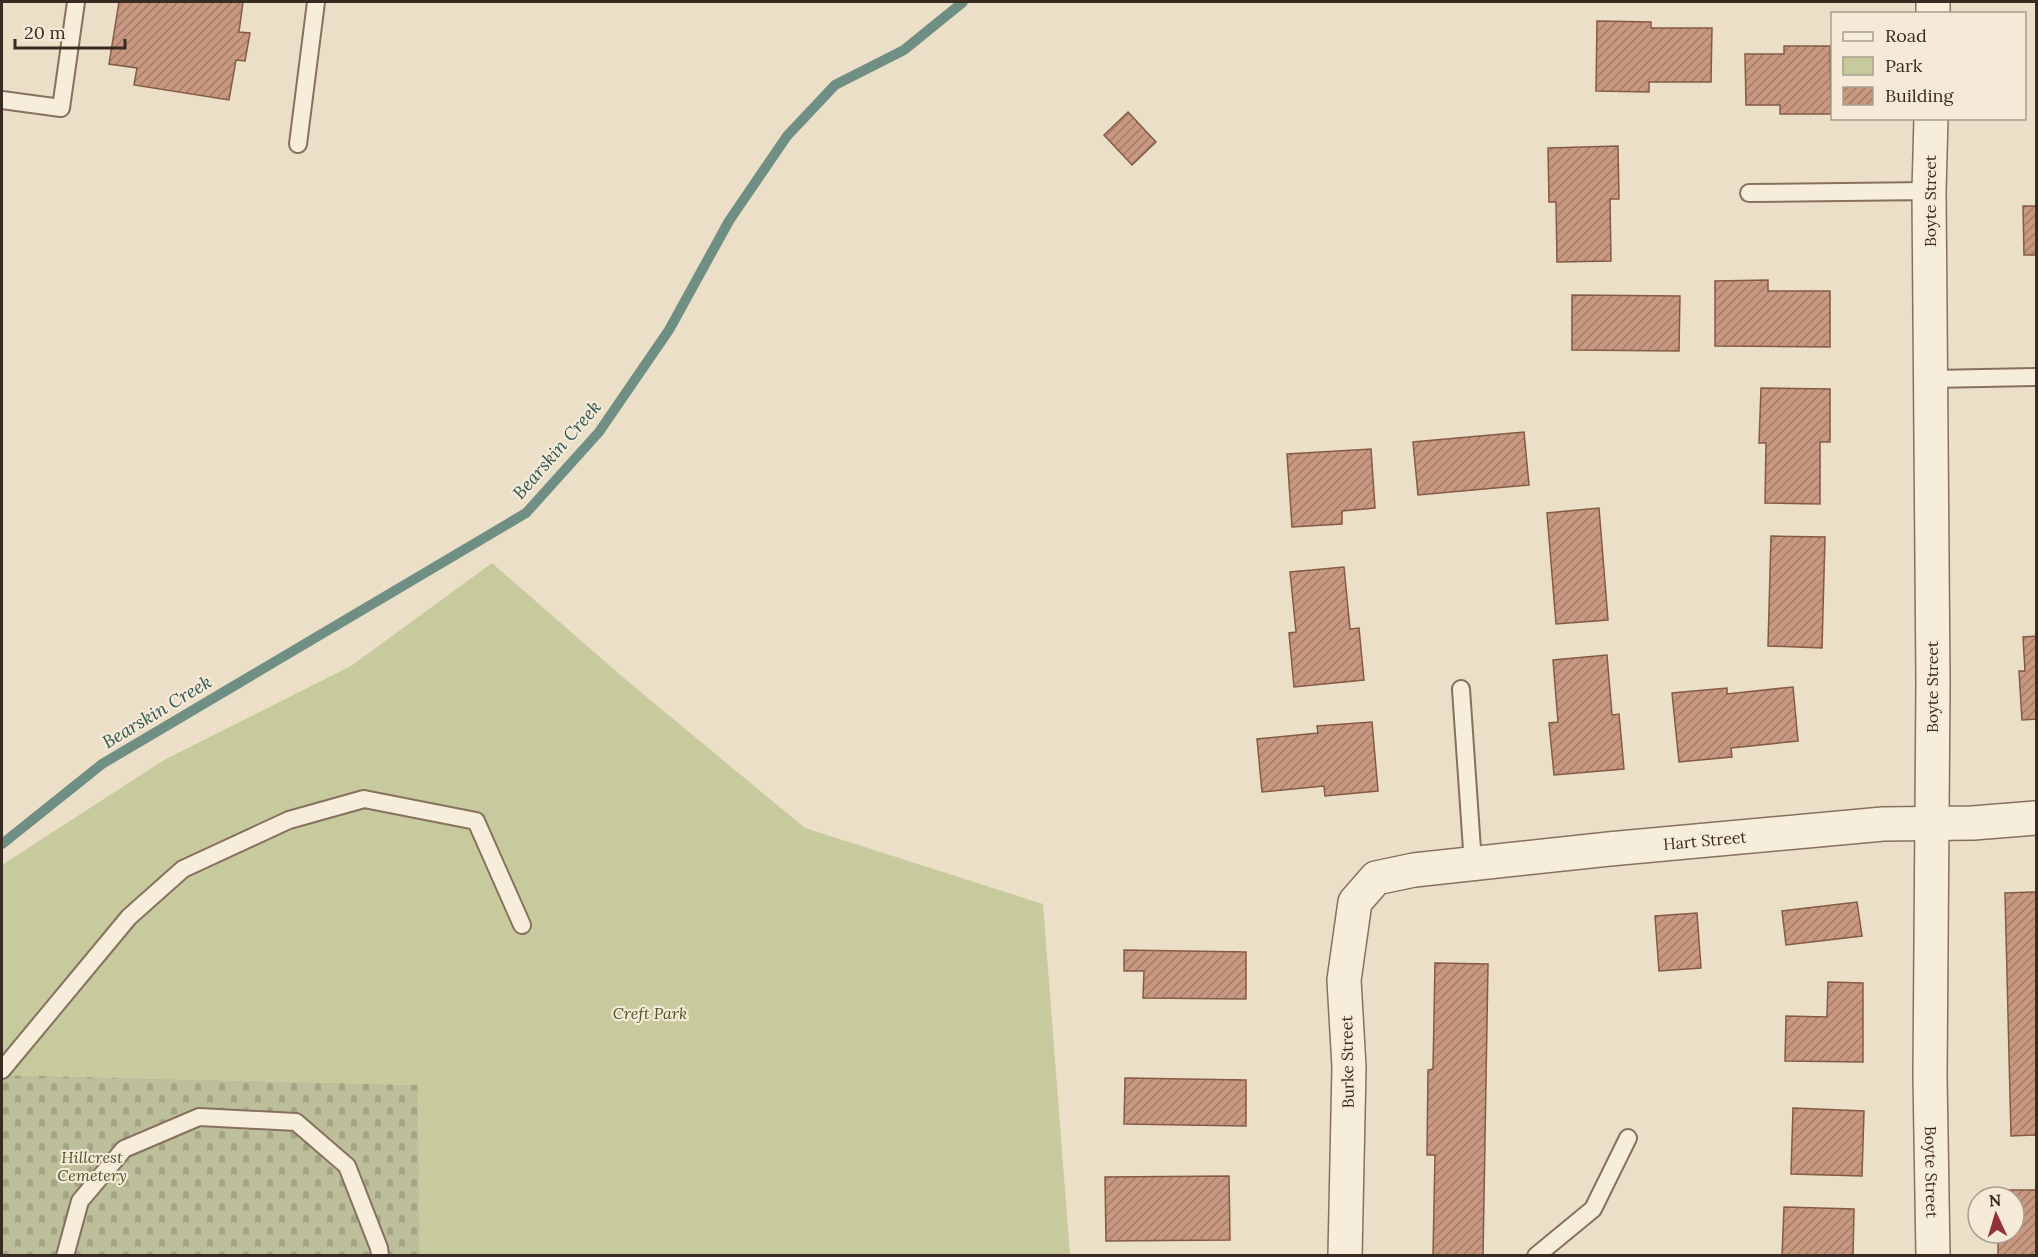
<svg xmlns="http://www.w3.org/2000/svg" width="2038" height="1257" viewBox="0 0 2038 1257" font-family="Lora,serif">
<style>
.green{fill:#c7ca9c}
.cemetery{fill:url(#cemetery-stones)}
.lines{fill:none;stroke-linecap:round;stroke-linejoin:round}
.stream{stroke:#6f8f85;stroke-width:10}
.building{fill:url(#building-hatch);stroke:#855a45;stroke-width:1.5}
.lane-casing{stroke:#87715e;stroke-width:20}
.street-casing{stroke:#87715e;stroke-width:36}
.lane{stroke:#f7eddb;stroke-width:16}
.street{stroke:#f7eddb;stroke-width:33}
.labels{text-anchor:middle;stroke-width:4.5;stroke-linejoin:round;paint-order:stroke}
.street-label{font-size:16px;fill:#382b21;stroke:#f4ead7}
.park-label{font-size:16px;font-style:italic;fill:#4c5428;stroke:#f4ead7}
.water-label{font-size:18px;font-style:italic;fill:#315752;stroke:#f4ead7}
</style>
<defs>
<pattern id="cemetery-stones" width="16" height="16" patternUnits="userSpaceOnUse" patternTransform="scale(1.5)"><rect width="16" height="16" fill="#bdbf9b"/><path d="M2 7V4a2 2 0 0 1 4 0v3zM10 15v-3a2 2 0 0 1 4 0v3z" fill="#a3a485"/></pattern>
<pattern id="building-hatch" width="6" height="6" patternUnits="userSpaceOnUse" patternTransform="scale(1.5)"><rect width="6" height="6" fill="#c89980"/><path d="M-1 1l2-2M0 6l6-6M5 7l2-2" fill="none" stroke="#a37d68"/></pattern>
</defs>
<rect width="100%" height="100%" fill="#ecdfc8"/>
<polygon class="green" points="492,563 625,679 805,828 1043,904 1070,1255 420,1255 418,1085 2,1075 2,865 164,760 351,666"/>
<polygon class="cemetery" points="2,1075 418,1085 420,1255 2,1256"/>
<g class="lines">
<polyline class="stream" points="2,844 102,764 526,513 599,432 669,330 729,221 787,136 835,85 904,50 963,2"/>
</g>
<g class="building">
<polygon points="119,2 243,2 239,32 250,33 245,61 236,60 229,100 134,85 137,68 109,64"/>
<polygon points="1597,21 1651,22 1651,28 1712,28 1711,82 1649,82 1649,92 1596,91"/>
<polygon points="1784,46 1830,46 1831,114 1780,114 1780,105 1746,105 1745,54 1784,54"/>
<polygon points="1128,112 1156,142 1132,165 1104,135"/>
<polygon points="1618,146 1619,199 1610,199 1611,261 1557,262 1556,202 1549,202 1548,148"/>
<polygon points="2023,206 2036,206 2036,255 2024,255"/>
<polygon points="1768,280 1768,291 1830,291 1830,347 1715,346 1715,281"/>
<polygon points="1572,295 1680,296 1679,351 1572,350"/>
<polygon points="1761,388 1830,389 1830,442 1820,442 1820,504 1765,503 1766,443 1759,443"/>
<polygon points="1524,432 1529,485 1418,495 1413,442"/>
<polygon points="1371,449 1375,508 1342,511 1342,524 1292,527 1287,454"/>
<polygon points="1599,508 1608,620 1556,624 1547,513"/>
<polygon points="1771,536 1825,537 1822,648 1768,646"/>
<polygon points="1344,567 1350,629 1359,628 1364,680 1294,687 1289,633 1296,632 1290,572"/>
<polygon points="2036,636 2036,719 2022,720 2019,671 2025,671 2023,637"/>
<polygon points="1607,655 1612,715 1619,714 1624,769 1554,775 1549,723 1558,722 1553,660"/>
<polygon points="1793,687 1798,741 1731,748 1732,757 1679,762 1672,693 1727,688 1727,694"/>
<polygon points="1372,722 1378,791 1325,796 1324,786 1262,792 1257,739 1318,733 1317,726"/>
<polygon points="2036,892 2036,1135 2011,1136 2005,893"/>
<polygon points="1857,902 1862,936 1786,945 1782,911"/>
<polygon points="1697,913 1701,968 1659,971 1655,916"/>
<polygon points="1124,950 1246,952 1246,999 1143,998 1144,971 1124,971"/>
<polygon points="1435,963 1488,964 1483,1256 1433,1256 1435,1155 1427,1155 1428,1070 1433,1069"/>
<polygon points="1828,982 1863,983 1863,1062 1785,1061 1786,1016 1827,1017"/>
<polygon points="1125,1078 1246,1080 1246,1126 1124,1124"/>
<polygon points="1793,1108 1864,1111 1862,1176 1791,1174"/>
<polygon points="1229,1176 1230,1240 1106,1241 1105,1177"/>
<polygon points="1997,1190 2036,1190 2036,1256 1998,1256 1998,1233 2014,1233 2014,1197 1998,1197"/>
<polygon points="1784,1207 1854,1209 1853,1256 1782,1256"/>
</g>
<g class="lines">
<g class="lane-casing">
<g id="lane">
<polyline points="2,100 61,108 76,2"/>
<polyline points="298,144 316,2"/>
<polyline points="1749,193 1929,191"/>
<polyline points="1931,379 2036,377"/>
<polyline points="1461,689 1473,864"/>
<polyline points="2,1070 129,917 183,869 289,820 364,799 476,821 522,925"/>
<polyline points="65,1256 80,1201 124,1149 199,1117 296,1122 347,1166 379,1248 380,1256"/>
<polyline points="1536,1256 1593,1209 1628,1138"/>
</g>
</g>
<g class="street-casing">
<g id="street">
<polyline points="1933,14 1933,2"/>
<path id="s1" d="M 1931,118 L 1929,191 L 1933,683 L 1930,1076 L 1933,1256"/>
<path id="s2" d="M 1345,1256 L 1349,1067 L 1344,980 L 1355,902 L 1376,878 L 1414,870 L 1609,849 L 1883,824 L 1973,823 L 2036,818"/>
</g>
</g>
<use href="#lane" class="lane"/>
<use href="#street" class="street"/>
</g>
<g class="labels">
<g class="street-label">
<text transform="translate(1930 201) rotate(-90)" y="6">Boyte Street</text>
<text transform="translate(1932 687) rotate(-90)" y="6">Boyte Street</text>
<text dy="6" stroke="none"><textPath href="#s2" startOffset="718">Hart Street</textPath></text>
<text transform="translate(1347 1062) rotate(-91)" y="6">Burke Street</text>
<text dy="6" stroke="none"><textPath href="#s1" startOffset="1054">Boyte Street</textPath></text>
</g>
<g class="park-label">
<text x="650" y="1019">Creft Park</text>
<text x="92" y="1163">Hillcrest<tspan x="92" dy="18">Cemetery</tspan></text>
</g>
<g class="water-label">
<text transform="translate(557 450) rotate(-49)" y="6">Bearskin Creek</text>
<text transform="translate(157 712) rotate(-31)" y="6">Bearskin Creek</text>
</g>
</g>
<rect width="2038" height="1257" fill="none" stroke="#382b21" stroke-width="6"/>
<rect x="1831" y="12" width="195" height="108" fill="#f4ead7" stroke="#a99e8e" stroke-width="1.5"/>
<rect x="1843" y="32" width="30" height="9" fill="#f7eddb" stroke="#a99e8e" stroke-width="1.5"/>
<text x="1885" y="42" font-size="18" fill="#382b21">Road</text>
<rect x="1843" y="57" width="30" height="18" fill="#c7ca9c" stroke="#a99e8e" stroke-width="1.5"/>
<text x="1885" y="72" font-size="18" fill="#382b21">Park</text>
<rect x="1843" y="87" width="30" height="18" fill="url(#building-hatch)" stroke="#a99e8e" stroke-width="1.5"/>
<text x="1885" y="102" font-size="18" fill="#382b21">Building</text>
<g transform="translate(1996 1215) rotate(356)"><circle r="28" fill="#f4ead7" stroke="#a99e8e" stroke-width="1.5"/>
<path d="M0-4.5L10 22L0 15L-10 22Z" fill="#933138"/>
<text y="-9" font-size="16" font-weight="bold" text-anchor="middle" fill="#382b21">N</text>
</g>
<path d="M15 39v9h110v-9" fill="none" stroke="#382b21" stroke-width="3"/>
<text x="24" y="39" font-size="18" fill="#382b21" stroke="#f4ead7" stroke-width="4.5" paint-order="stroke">20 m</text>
</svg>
